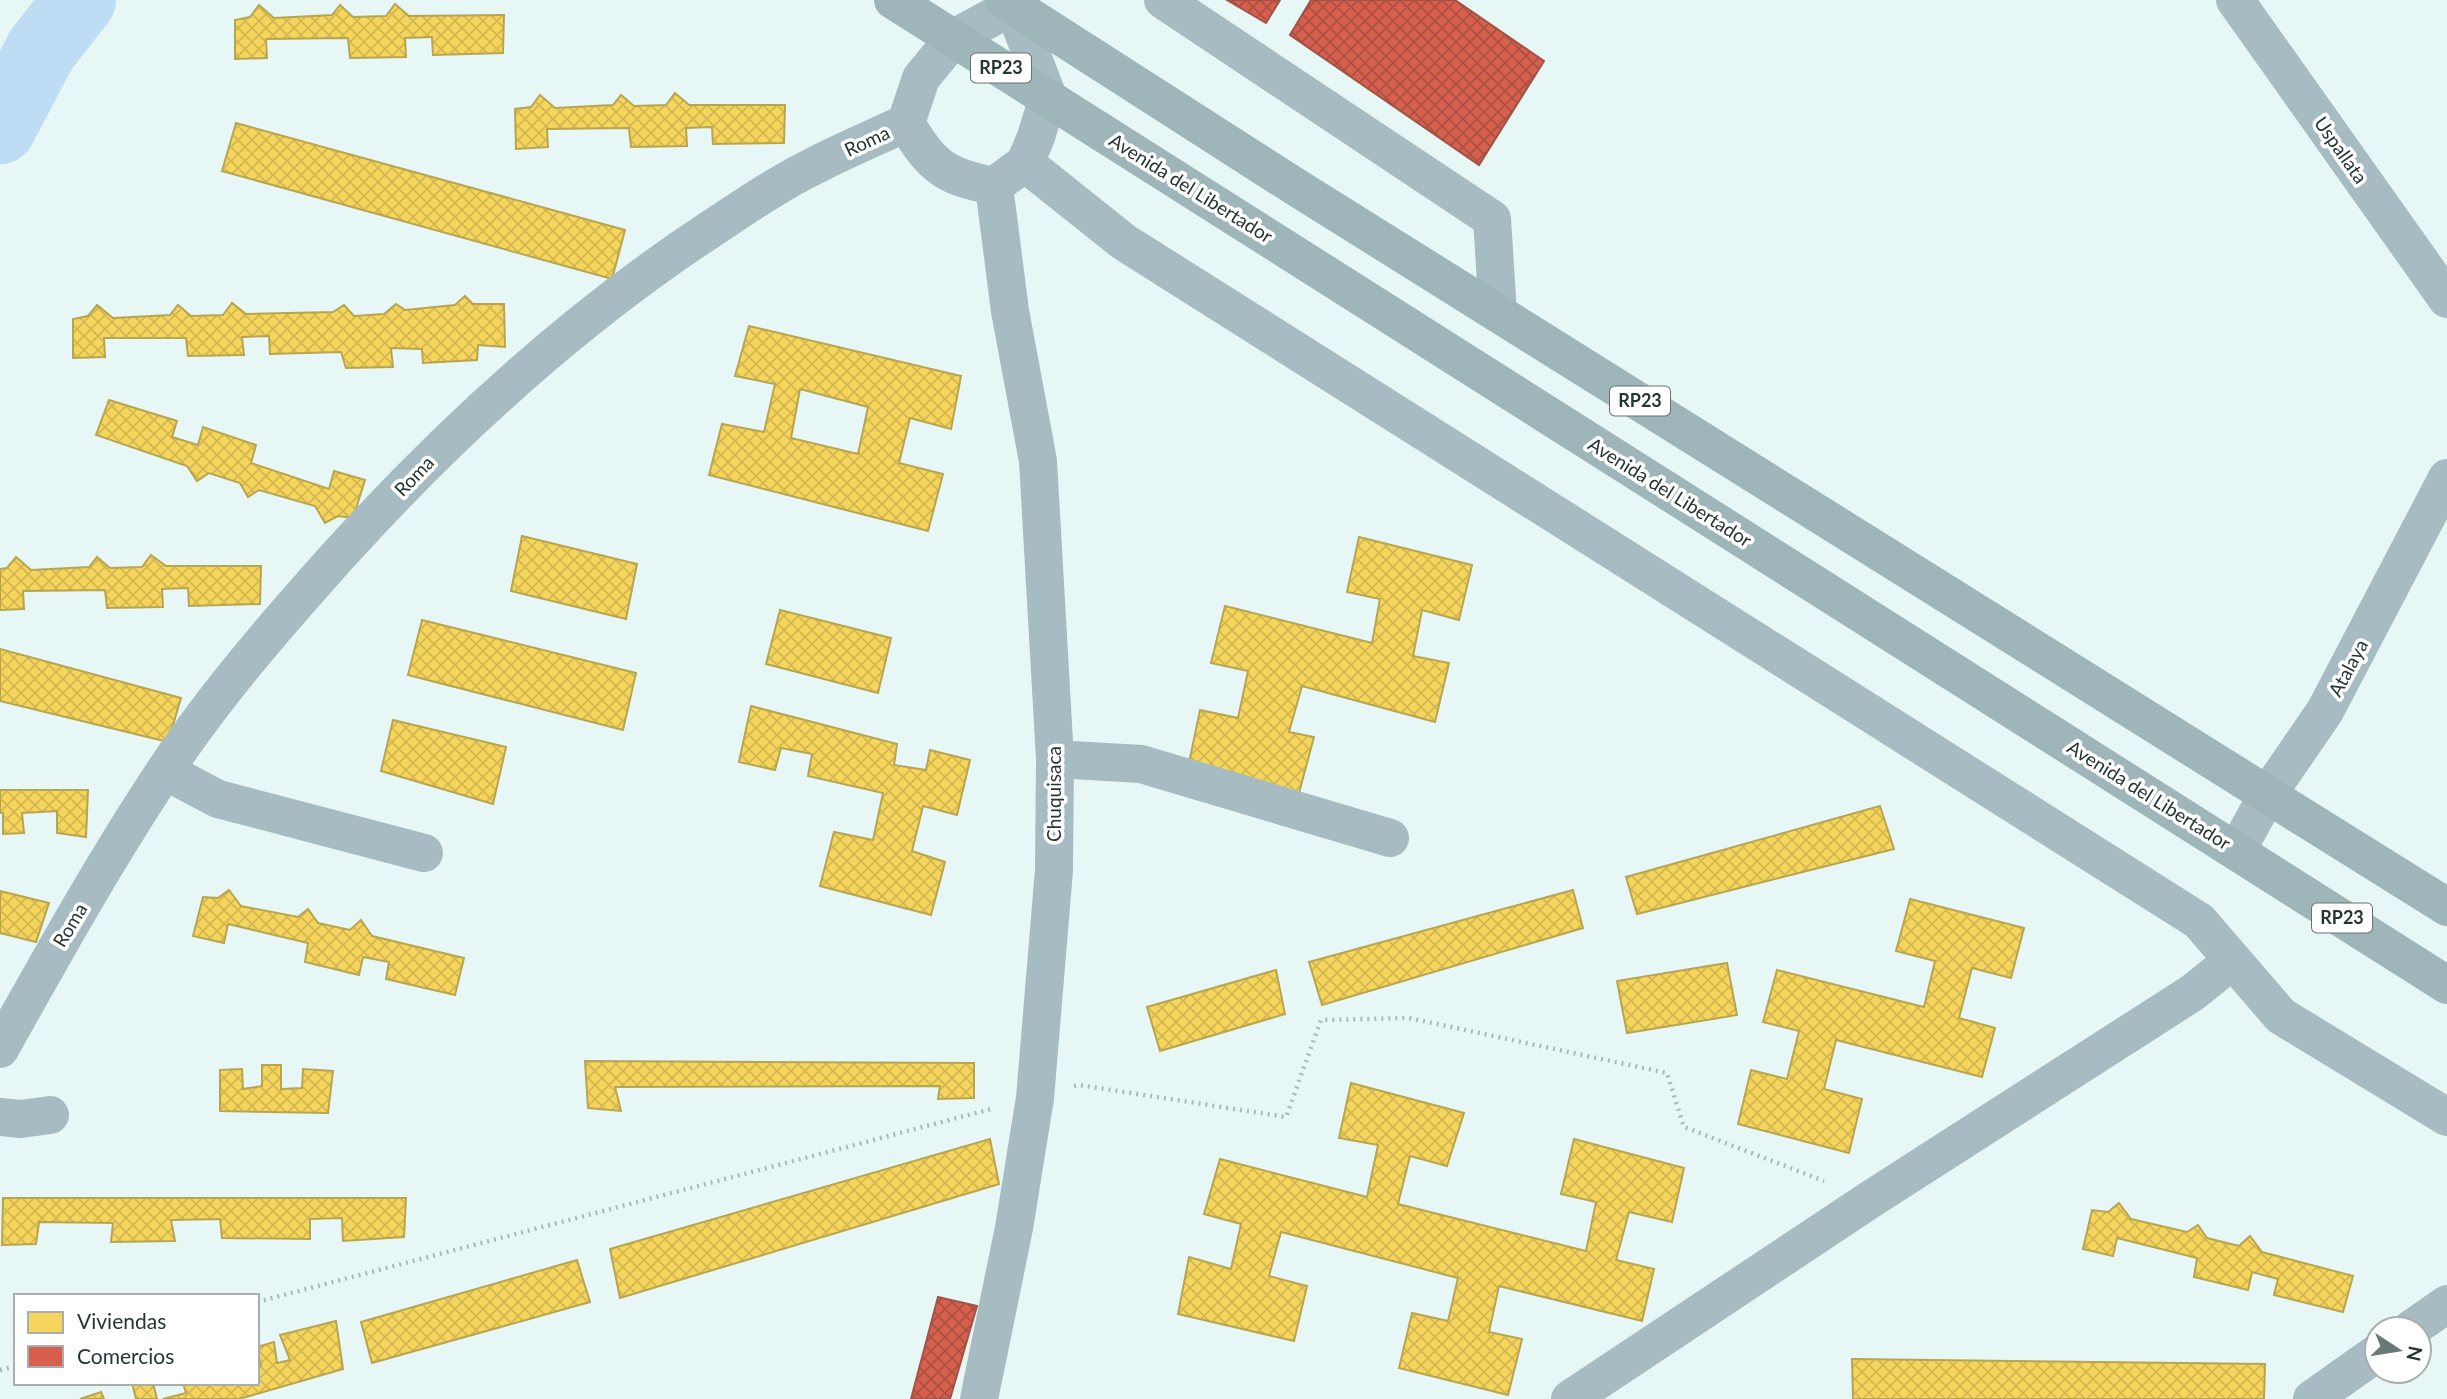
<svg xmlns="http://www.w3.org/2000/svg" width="2447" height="1399" viewBox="0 0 2447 1399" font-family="Lato,sans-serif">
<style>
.homes{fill:url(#homes-cross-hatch);stroke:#b7a550;stroke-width:2;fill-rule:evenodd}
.shops{fill:url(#shops-cross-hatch);stroke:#a15346;stroke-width:2}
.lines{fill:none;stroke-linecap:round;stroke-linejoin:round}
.river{stroke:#bedcf4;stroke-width:72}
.path{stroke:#a8babc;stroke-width:4.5;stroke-dasharray:2 5;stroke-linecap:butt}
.minor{stroke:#a6bcc2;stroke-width:38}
.major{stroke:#9eb5b9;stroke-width:38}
.labels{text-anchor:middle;stroke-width:7;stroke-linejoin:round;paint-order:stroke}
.shield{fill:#fff;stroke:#667271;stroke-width:2}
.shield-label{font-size:18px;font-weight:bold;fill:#243634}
.street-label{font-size:19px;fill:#243634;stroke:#fff}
</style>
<defs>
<pattern id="homes-cross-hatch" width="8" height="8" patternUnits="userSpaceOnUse" patternTransform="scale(1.75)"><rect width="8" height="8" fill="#f6d55c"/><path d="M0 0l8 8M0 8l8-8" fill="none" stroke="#d3b751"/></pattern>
<pattern id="shops-cross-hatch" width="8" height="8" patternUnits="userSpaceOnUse" patternTransform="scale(1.75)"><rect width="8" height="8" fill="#d6604d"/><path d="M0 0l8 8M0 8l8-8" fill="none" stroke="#ad5041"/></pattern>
</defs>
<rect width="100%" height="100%" fill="#e7f7f5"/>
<g class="homes">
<polygon points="395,4 409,16 504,15 503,53 433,55 432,37 405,38 406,57 350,58 348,38 266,39 267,58 235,59 235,20 250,17 259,5 274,18 332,15 340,5 353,17 386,16"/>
<polygon points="675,93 689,105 785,105 784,143 713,144 712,127 686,128 687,146 631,147 629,128 547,129 548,147 516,149 515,109 531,107 540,95 555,108 613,105 621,95 634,106 666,105"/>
<polygon points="236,123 625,230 612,279 222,171"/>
<polygon points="465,296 473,304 504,304 505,347 478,345 477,360 423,363 422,349 391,348 393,367 346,368 341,352 270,354 269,336 242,337 244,355 188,356 186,338 104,338 105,357 73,358 73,319 88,316 97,305 113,318 170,315 178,305 191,316 223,315 232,303 246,314 333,312 344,305 354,316 384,314 396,304 405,310 455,305"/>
<path d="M 749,326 L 961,376 L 951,429 L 910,418 L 899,463 L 943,474 L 928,531 L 709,475 L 722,424 L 764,432 L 775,384 L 735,376 ZM 800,389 L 868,407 L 858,454 L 791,438 Z"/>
<polygon points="109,400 177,421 172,437 198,445 203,427 256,445 251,463 329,489 334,471 365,480 353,518 338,516 325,523 315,506 259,490 248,497 240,483 209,473 197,481 187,466 96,435"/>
<polygon points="522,536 637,564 626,619 511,591"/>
<polygon points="1359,537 1472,565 1459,620 1422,610 1413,656 1449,663 1435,722 1302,686 1289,732 1314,737 1299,793 1189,763 1200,710 1238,718 1248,671 1211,663 1225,606 1372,643 1380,599 1347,592"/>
<polygon points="151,555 166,566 261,566 260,604 189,606 188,588 162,589 163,607 107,608 105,590 23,591 24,609 0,610 0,569 7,568 16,557 31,570 89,567 97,557 110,568 142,567"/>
<polygon points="780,610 891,638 878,693 766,664"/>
<polygon points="422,620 636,673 623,730 408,675"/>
<polygon points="0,649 181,698 168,742 0,701"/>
<polygon points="751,706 897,744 894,765 926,770 930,750 970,760 957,815 923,806 912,851 945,862 931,915 820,886 834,832 873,840 883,793 808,776 812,754 781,748 775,770 739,762"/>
<polygon points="393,720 506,747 493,804 381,771"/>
<polygon points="0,790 88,790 86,837 57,833 57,811 22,813 24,833 3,834 3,813 0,813"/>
<polygon points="1880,806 1894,849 1637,914 1626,877"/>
<polygon points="229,890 241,906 298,917 308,909 318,923 350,930 361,920 372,936 464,958 455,995 386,979 389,962 363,957 359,975 305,962 308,943 228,924 224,943 193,936 203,897 218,898"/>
<polygon points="1573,890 1583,928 1322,1005 1309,962"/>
<polygon points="0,891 49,903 36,942 0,933"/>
<polygon points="1910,899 2024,928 2011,978 1972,968 1959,1018 1995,1028 1982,1077 1836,1040 1824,1089 1862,1099 1849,1153 1738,1124 1751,1070 1787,1079 1799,1031 1763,1022 1777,970 1924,1007 1935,961 1896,951"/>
<polygon points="1727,963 1737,1015 1627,1033 1617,981"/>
<polygon points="1276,970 1285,1014 1160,1051 1147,1007"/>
<polygon points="585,1061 974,1063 974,1098 938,1099 940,1086 615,1087 621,1111 588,1108"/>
<polygon points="262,1065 281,1065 281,1089 302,1088 303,1069 333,1071 328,1113 220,1111 220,1070 242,1069 243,1089 262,1086"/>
<polygon points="1351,1083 1464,1113 1447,1166 1410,1156 1398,1204 1586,1251 1596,1202 1561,1194 1574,1139 1684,1168 1672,1222 1629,1212 1616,1260 1654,1269 1642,1321 1499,1286 1489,1332 1522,1339 1508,1395 1399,1368 1412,1313 1448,1321 1458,1278 1281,1232 1269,1276 1307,1286 1294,1341 1178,1314 1189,1257 1231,1269 1241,1224 1204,1214 1220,1159 1367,1197 1378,1145 1339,1138"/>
<polygon points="990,1139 999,1184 620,1298 610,1249"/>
<polygon points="3,1198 406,1198 404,1237 343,1241 342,1218 310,1219 310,1239 222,1238 220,1219 171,1220 175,1241 111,1242 113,1223 39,1222 36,1244 2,1245"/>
<polygon points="2119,1203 2131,1219 2187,1232 2198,1225 2207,1238 2239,1246 2250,1236 2262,1252 2353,1276 2343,1312 2274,1295 2278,1279 2252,1272 2248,1290 2194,1277 2197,1258 2117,1238 2113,1256 2083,1249 2092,1210 2108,1212"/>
<polygon points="577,1260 590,1302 372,1363 361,1322"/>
<polygon points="336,1321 343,1369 239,1399 163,1399 186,1393 183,1383 257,1383 257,1368 261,1366 257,1347 274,1342 277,1363 290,1360 280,1335"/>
<polygon points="1852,1359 2265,1364 2264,1399 1853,1399"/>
<polygon points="132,1383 153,1383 157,1399 136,1399"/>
<polygon points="101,1392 104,1399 80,1399"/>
</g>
<g class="shops">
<polygon points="1227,0 1280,0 1266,23"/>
<polygon points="1311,0 1455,0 1544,61 1479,165 1290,35"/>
<polygon points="938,1297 977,1306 950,1399 911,1399"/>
</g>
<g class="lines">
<polyline class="river" points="0,128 41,50 80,0"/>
<g class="path">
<polyline points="1074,1086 1079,1085 1286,1117 1321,1020 1409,1018 1667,1073 1684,1127 1824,1181"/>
<polyline points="257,1302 995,1108"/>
<polyline points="0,1370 16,1366"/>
</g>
<g class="minor">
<polyline points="1163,0 1492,219 1498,313"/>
<polyline points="2235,0 2447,299"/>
<path d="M 906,123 C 931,166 945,177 994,186 L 1025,163 L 1036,137 L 1048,97 L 1013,6"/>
<polyline points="1025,163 1124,242 2199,921 2281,1016 2447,1117"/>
<polyline points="1055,759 1141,764 1390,838"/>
<polyline points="165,771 218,799 424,853"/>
<polyline points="2237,850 2268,794 2325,711 2447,478"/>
<path d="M 0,1049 C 53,954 106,859 166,769 C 216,694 276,625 336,558 C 449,433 573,319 714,227 C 747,205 781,182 816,165 C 845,150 876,137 906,123 L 921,78 L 954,38 L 1013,6 L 1017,0"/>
<polyline points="0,1117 21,1119 50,1115"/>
<polyline points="2411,1329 2447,1304"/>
<polyline points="979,1399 1014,1228 1035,1098 1054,870 1055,759 1038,461 1010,311 994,186"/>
<polyline points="1570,1399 1871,1199 2192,993 2232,961"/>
<polyline points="2312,1399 2377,1353"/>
</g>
<g class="major">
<polyline points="893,0 2447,985"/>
<polyline points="1004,0 1291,184 2447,907"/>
</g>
</g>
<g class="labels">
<g class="shield">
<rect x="971" y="53.5" width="60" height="29" rx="5"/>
<rect x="1610" y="386.5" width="60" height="29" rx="5"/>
<rect x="2312" y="903.5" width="60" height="29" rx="5"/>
</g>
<g class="shield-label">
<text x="1001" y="74">RP23</text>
<text x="1640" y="407">RP23</text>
<text x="2342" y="924">RP23</text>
</g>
<g class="street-label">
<text transform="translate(867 141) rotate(-25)" y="7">Roma</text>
<text transform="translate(2341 150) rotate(55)" y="7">Uspallata</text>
<text transform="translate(1191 188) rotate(32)" y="7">Avenida del Libertador</text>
<text transform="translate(414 476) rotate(-46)" y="7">Roma</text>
<text transform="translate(1670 492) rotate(32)" y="7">Avenida del Libertador</text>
<text transform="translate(2348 668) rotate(-62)" y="7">Atalaya</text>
<text transform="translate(1054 794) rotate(-90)" y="7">Chuquisaca</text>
<text transform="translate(2149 795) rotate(32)" y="7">Avenida del Libertador</text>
<text transform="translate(70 925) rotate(-59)" y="7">Roma</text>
</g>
</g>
<rect x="14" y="1294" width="245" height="91" fill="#ffffff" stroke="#a7afae" stroke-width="2"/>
<rect x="28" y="1312" width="35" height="21" fill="#f6d55c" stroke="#a7afae" stroke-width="2"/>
<text x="77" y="1329" font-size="21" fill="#243634">Viviendas</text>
<rect x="28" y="1346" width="35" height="21" fill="#d6604d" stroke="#a7afae" stroke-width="2"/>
<text x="77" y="1364" font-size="21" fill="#243634">Comercios</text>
<g transform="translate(2398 1350) rotate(102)"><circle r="33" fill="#ffffff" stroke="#a7afae" stroke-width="2"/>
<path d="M0-5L12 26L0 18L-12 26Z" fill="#687a78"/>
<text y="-10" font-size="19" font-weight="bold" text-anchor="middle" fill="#243634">N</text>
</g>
</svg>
